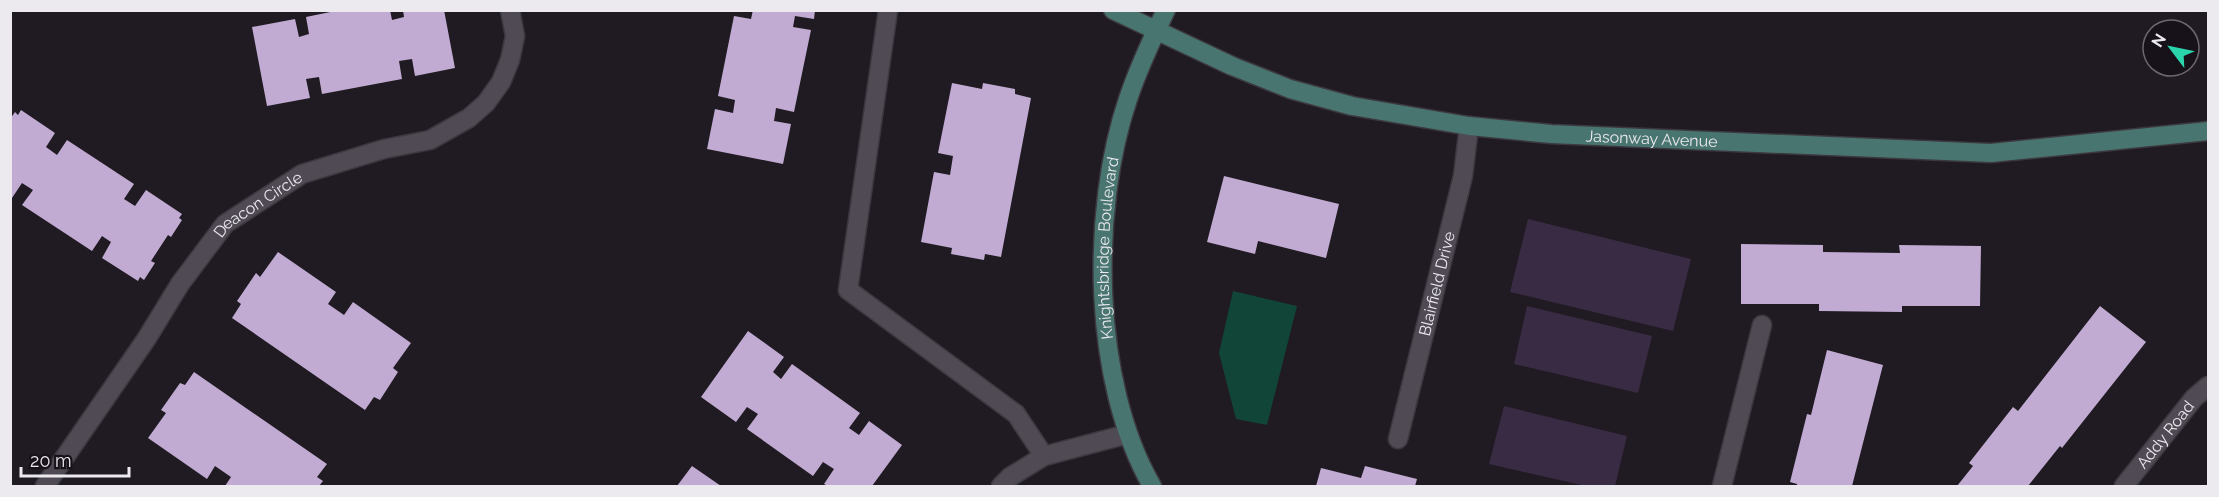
<svg xmlns="http://www.w3.org/2000/svg" width="2219" height="497" viewBox="0 0 2219 497" font-family="Raleway,sans-serif">
<style>
.green{fill:#392b43}
.water{fill:#114537}
.building{fill:#c1abd2}
.lines{fill:none;stroke-linecap:round;stroke-linejoin:round}
.lane-casing{stroke:#3c383f;stroke-width:21}
.street-casing{stroke:#3c383f;stroke-width:21}
.secondary-casing{stroke:#3c383f;stroke-width:21}
.lane{stroke:#4f4a54;stroke-width:18}
.street{stroke:#4f4a54;stroke-width:18}
.secondary{stroke:#487570;stroke-width:18}
.labels{text-anchor:middle;stroke-width:6;stroke-linejoin:round;paint-order:stroke}
.street-label{font-size:16px;fill:#ece9ef;stroke:#17121a}
</style>
<rect width="100%" height="100%" fill="#201b23"/>
<g class="green">
<polygon points="1528,219 1691,259 1673,331 1510,292"/>
<polygon points="1527,306 1652,336 1638,393 1514,364"/>
<polygon points="1504,406 1627,436 1615,486 1586,486 1489,464"/>
</g>
<polygon class="water" points="1233,291 1297,306 1267,425 1236,419 1219,353"/>
<g class="building">
<polygon points="340,10 390,10 392,20 404,17 403,10 444,10 455,68 415,76 412,59 399,61 402,79 322,94 319,77 306,79 310,98 267,106 252,27 295,19 299,37 309,34 306,17"/>
<polygon points="753,10 815,10 814,19 795,16 793,27 811,30 794,112 776,108 774,121 791,124 783,164 707,149 715,109 733,113 735,100 718,96 734,16 751,19"/>
<polygon points="952,83 982,89 983,83 1015,89 1015,94 1031,98 1001,257 985,254 984,260 951,254 952,248 921,242 934,172 950,175 953,156 938,153"/>
<polygon points="21,110 55,133 46,147 57,155 67,140 134,184 124,199 135,206 146,190 182,214 179,218 182,220 171,237 168,235 151,261 155,263 144,280 140,277 138,281 102,258 111,242 102,236 92,251 22,205 33,190 22,183 12,198 10,196 10,119 15,112 18,115"/>
<polygon points="1224,176 1339,204 1326,258 1258,241 1255,254 1207,242"/>
<polygon points="1741,244 1823,245 1823,252 1900,253 1899,245 1981,246 1980,306 1902,306 1902,312 1819,311 1819,304 1741,304"/>
<polygon points="278,252 336,292 328,304 344,315 353,302 411,343 393,368 398,372 380,400 374,397 365,410 232,318 241,304 237,301 256,273 260,277"/>
<polygon points="2100,306 2146,342 2062,448 2060,446 2028,486 1957,486 1973,466 1969,463 2013,407 2018,411"/>
<polygon points="748,331 784,357 773,372 781,379 792,364 860,413 849,428 859,435 869,421 902,445 872,486 828,486 824,484 834,469 823,462 813,476 747,429 758,414 747,407 736,422 701,397"/>
<polygon points="1827,350 1883,365 1852,486 1797,486 1797,484 1790,482 1807,414 1811,415"/>
<polygon points="194,372 327,464 317,477 323,481 319,486 225,486 231,477 215,466 207,479 148,438 166,413 161,410 180,383 185,385"/>
<polygon points="692,466 721,486 677,486"/>
<polygon points="1365,466 1417,479 1415,486 1316,486 1321,468 1361,478"/>
</g>
<g class="lines">
<g class="lane-casing">
<polyline id="lane" points="888,10 848,290 1016,414 1044,456"/>
</g>
<g class="street-casing">
<g id="street">
<path id="s1" d="M 1398,439 L 1463,176 L 1469,126"/>
<path id="s2" d="M 45,486 L 147,338 L 180,284 L 225,224 L 302,174 L 384,149 L 430,140 L 469,118 L 486,103 L 501,82 L 510,60 L 515,36 L 510,10"/>
<polyline points="1001,486 1010,477 1044,456 1128,434"/>
<polyline points="1722,486 1762,325"/>
<path id="s3" d="M 2124,486 L 2194,398 L 2208,386"/>
</g>
</g>
<g class="secondary-casing">
<g id="secondary">
<path id="s4" d="M 1113,10 L 1232,66 L 1290,89 L 1352,106 L 1469,126 L 1551,134 L 1991,153 L 2208,131"/>
<path id="s5" d="M 1152,486 C 1092,382 1090,211 1128,99 C 1138,69 1152,39 1166,10"/>
</g>
</g>
<use href="#lane" class="lane"/>
<use href="#street" class="street"/>
<use href="#secondary" class="secondary"/>
</g>
<g class="labels">
<g class="street-label">
<text dy="6" stroke="none"><textPath href="#s4" startOffset="560">Jasonway Avenue</textPath></text>
<text dy="6" stroke="none"><textPath href="#s2" startOffset="356">Deacon Circle</textPath></text>
<text dy="6" stroke="none"><textPath href="#s5" startOffset="246">Knightsbridge Boulevard</textPath></text>
<text dy="6" stroke="none"><textPath href="#s1" startOffset="160">Blairfield Drive</textPath></text>
<text dy="6" stroke="none"><textPath href="#s3" startOffset="66">Addy Road</textPath></text>
</g>
</g>
<rect width="2219" height="497" fill="none" stroke="#ece9ef" stroke-width="24"/>
<g transform="translate(2171 48) rotate(302)"><circle r="28" fill="#17121a" stroke="#6c686f" stroke-width="1.5"/>
<path d="M0-4.5L10 22L0 15L-10 22Z" fill="#2bd5ac"/>
<text y="-9" font-size="16" font-weight="bold" text-anchor="middle" fill="#ece9ef">N</text>
</g>
<path d="M21 467v9h108v-9" fill="none" stroke="#ece9ef" stroke-width="3"/>
<text x="30" y="467" font-size="18" fill="#ece9ef" stroke="#17121a" stroke-width="4.5" paint-order="stroke">20 m</text>
</svg>
